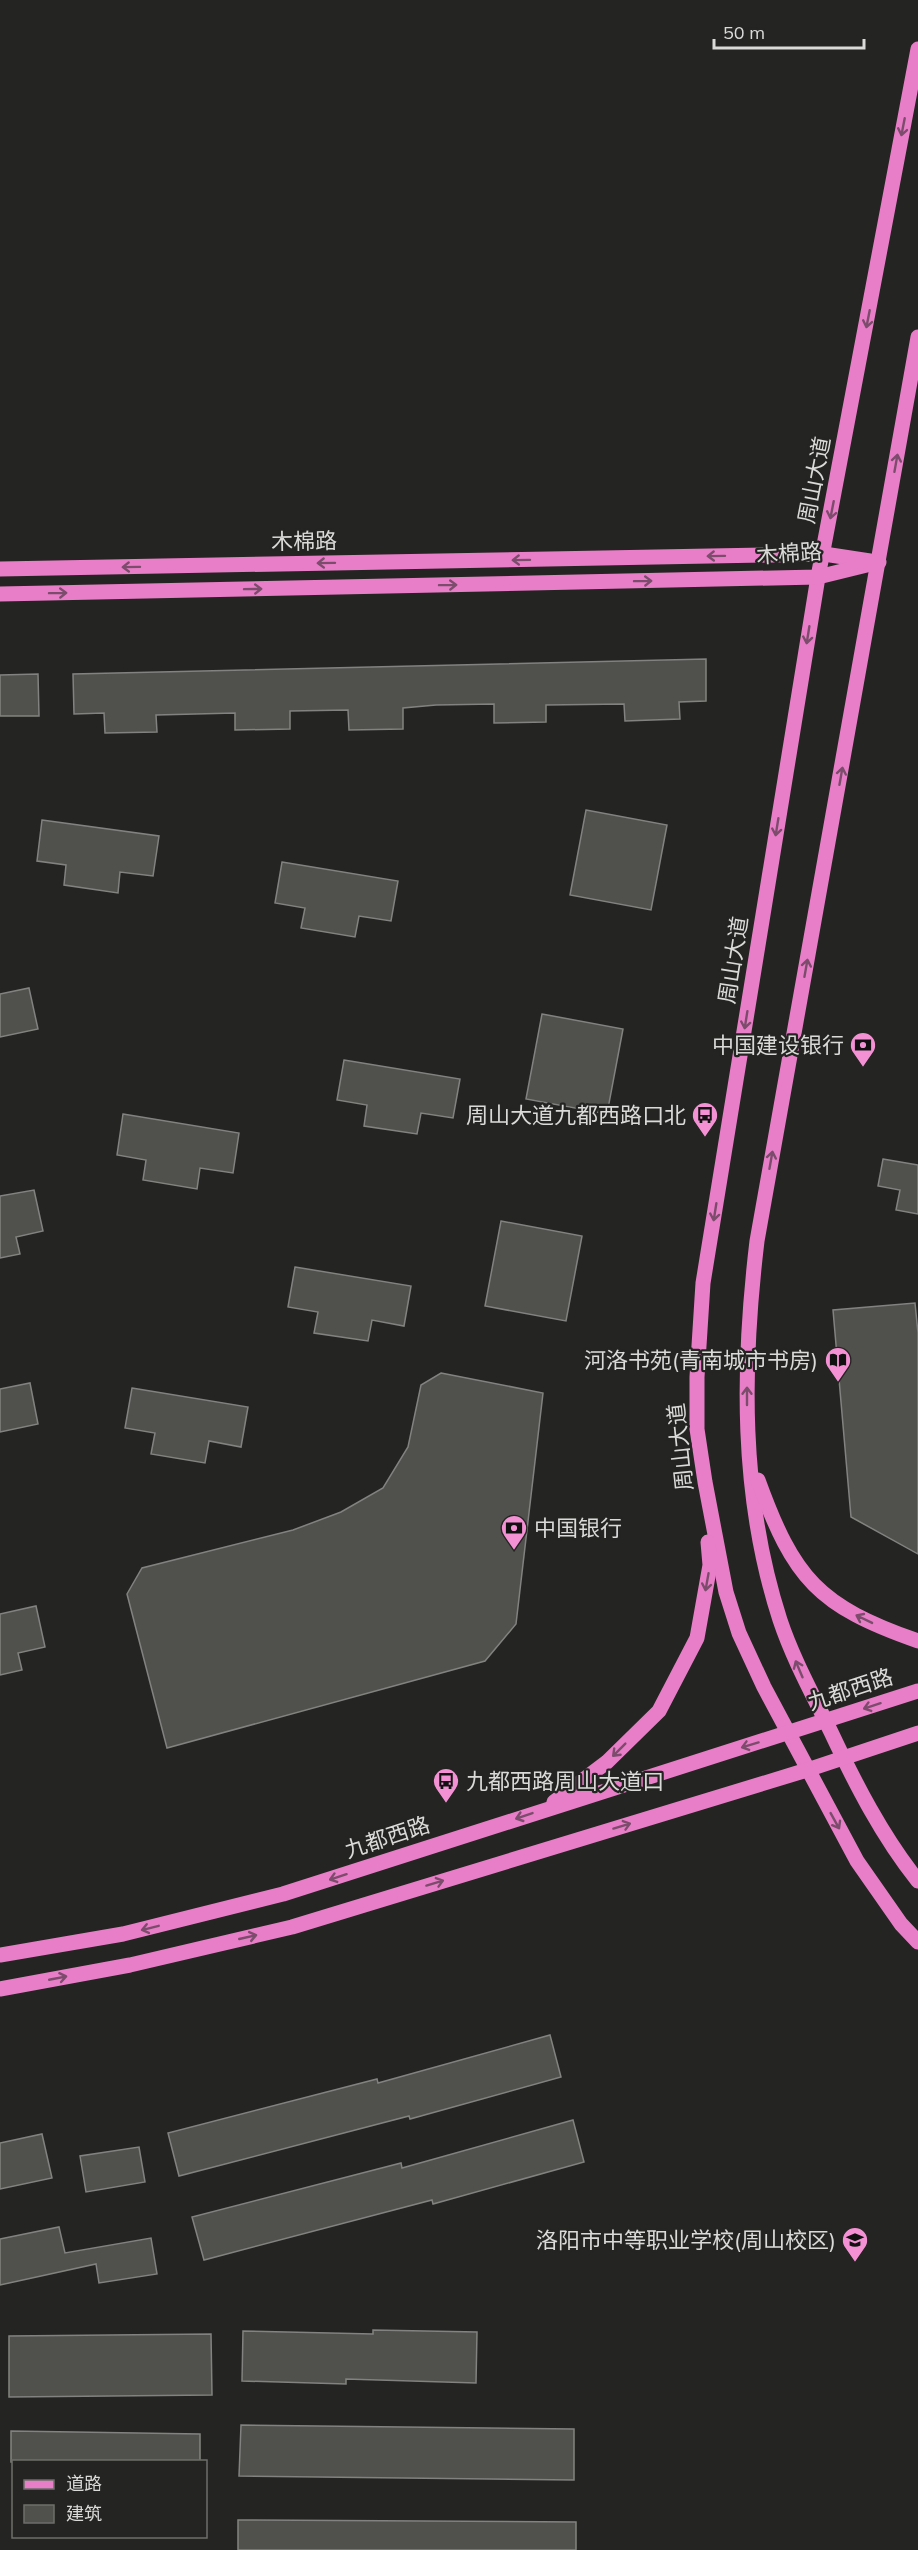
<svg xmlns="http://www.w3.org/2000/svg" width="918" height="2550" viewBox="0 0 918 2550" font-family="Mulish,'Noto Sans SC',sans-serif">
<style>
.building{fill:#50504d;stroke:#828380;stroke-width:1.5}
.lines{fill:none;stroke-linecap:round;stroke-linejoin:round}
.major{stroke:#e87ec7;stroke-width:15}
.oneway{stroke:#7c4c6c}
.labels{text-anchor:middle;stroke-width:4.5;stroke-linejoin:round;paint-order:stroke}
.street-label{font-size:22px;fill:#dadbd9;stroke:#242422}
.poi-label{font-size:22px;fill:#dadbd9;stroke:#242422;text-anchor:end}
</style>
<rect width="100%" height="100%" fill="#242422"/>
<g class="building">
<polygon points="706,659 706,701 679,702 680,719 625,721 624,704 546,705 546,722 494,723 494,704 436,705 403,708 403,729 349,730 348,710 290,711 290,729 235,730 235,713 156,715 157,732 105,733 104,713 74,714 73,674"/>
<polygon points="38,674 39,716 0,716 0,675"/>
<polygon points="586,810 667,825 651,910 570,895"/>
<polygon points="42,820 159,836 153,876 120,872 118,893 64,885 66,865 37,861"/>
<polygon points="282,862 398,881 391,921 359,916 355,937 301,928 305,908 275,903"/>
<polygon points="29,988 38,1029 0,1037 0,994"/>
<polygon points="542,1014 623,1029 607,1114 526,1099"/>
<polygon points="344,1060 460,1079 453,1118 421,1113 417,1134 364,1126 367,1105 337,1100"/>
<polygon points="123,1114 239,1133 233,1173 200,1168 197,1189 143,1180 146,1160 117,1155"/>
<polygon points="883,1159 918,1165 918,1214 896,1210 900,1190 878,1186"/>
<polygon points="34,1190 43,1231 16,1237 20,1254 0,1258 0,1196"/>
<polygon points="501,1221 582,1236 566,1321 485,1306"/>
<polygon points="295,1267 411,1286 404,1326 372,1320 368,1341 314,1333 318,1312 288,1307"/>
<polygon points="915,1303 918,1333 918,1554 851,1517 833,1310"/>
<polygon points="441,1373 543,1393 516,1624 485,1661 167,1748 127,1594 142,1568 293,1530 341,1512 383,1488 408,1447 421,1385"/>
<polygon points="30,1383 38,1424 0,1432 0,1389"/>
<polygon points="132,1388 248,1407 241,1447 209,1441 205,1463 151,1454 155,1433 125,1428"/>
<polygon points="36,1606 45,1647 18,1653 22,1670 0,1675 0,1614"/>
<polygon points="550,2035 561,2077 410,2119 409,2116 179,2176 168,2133 377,2079 378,2083"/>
<polygon points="573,2120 584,2162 433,2204 432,2200 204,2260 192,2217 401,2163 402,2168"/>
<polygon points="42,2134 52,2178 0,2189 0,2143"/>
<polygon points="139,2147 145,2182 86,2192 80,2156"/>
<polygon points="59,2227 65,2253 151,2238 157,2274 99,2283 96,2264 0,2285 0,2239"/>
<polygon points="373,2330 477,2332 476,2383 346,2379 346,2384 242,2381 243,2331 373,2334"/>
<polygon points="211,2334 212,2395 9,2397 9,2336"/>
<polygon points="241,2425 574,2429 574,2480 239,2476"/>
<polygon points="11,2431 200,2434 200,2462 11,2462"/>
<polygon points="238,2520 576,2522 576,2550 238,2550"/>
</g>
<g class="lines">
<g class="major">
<polyline points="918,49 818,577 703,1283 697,1377 697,1429 705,1482 726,1592 739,1633 764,1687 857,1861 901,1924 918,1942"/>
<path d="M 918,337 L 757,1241 C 742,1367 740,1497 780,1620 C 793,1659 813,1695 831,1732 C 855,1783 882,1836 918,1881"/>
<polyline points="0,569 824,554 870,561"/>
<polyline points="0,594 818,577 879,562"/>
<path d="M 758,1480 C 794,1579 818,1606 918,1641"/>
<polyline points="554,1802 607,1762 659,1711 697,1638 710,1565 708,1542"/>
<polyline points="0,1955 123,1934 283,1894 918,1691"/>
<polyline points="0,1989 130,1965 292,1927 807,1770 918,1733"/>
</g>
</g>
<defs><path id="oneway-shaft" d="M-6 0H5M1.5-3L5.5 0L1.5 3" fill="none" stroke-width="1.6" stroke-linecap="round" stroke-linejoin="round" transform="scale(1.5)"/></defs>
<g class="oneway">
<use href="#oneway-shaft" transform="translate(903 127) rotate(101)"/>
<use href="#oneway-shaft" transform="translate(868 319) rotate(101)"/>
<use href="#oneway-shaft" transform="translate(896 463) rotate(-80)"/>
<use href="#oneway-shaft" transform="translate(832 510) rotate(101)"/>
<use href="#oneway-shaft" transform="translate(716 556) rotate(179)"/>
<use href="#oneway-shaft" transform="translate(521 560) rotate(179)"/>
<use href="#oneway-shaft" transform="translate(326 563) rotate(179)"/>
<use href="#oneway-shaft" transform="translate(131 567) rotate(179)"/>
<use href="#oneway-shaft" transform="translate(643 581) rotate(-1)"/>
<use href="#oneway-shaft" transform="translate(448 585) rotate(-1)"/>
<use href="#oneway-shaft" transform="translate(253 589) rotate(-1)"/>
<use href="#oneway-shaft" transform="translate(58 593) rotate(-1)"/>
<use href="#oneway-shaft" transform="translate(808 635) rotate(99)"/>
<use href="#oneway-shaft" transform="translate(841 776) rotate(-80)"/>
<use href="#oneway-shaft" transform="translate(777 827) rotate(99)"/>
<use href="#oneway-shaft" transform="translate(806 968) rotate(-80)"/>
<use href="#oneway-shaft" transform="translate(746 1020) rotate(99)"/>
<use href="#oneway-shaft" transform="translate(771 1160) rotate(-80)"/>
<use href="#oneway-shaft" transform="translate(715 1212) rotate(99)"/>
<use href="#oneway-shaft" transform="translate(747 1396) rotate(-90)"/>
<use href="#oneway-shaft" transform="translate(707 1582) rotate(100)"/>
<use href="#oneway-shaft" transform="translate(864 1619) rotate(-154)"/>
<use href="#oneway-shaft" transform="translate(799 1669) rotate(-113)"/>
<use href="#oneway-shaft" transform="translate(872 1706) rotate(162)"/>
<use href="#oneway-shaft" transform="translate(750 1745) rotate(163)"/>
<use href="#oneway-shaft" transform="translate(619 1750) rotate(135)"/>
<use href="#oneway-shaft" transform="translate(524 1816) rotate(161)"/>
<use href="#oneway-shaft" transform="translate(835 1821) rotate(61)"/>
<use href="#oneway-shaft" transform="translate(622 1826) rotate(-17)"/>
<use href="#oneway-shaft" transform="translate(338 1877) rotate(162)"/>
<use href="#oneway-shaft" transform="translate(435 1883) rotate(-17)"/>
<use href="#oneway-shaft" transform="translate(150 1928) rotate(166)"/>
<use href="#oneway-shaft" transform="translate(248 1937) rotate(-13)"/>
<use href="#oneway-shaft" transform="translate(58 1978) rotate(-11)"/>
</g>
<defs>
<g id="bank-pin" transform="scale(1.35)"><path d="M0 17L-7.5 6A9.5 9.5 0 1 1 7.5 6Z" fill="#f491d4" stroke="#242422"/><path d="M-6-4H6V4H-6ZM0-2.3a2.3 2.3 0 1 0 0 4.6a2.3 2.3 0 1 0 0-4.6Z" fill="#111"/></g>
<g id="bus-pin" transform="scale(1.35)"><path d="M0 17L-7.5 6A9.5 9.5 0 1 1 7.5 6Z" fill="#f491d4" stroke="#242422"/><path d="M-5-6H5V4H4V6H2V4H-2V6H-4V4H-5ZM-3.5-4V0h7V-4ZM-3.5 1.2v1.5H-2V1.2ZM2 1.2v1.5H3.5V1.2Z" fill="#111"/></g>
<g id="library-pin" transform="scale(1.35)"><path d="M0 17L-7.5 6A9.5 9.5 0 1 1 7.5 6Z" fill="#f491d4" stroke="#242422"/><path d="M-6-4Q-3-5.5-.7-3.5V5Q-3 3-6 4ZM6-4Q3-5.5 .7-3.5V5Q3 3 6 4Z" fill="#111"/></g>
<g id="school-pin" transform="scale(1.35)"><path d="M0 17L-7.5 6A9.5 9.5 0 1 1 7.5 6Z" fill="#f491d4" stroke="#242422"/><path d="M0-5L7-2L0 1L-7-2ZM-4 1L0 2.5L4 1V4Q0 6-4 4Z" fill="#111"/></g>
</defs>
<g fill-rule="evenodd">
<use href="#bank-pin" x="863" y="1045"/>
<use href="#bus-pin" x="705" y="1115"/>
<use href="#library-pin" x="838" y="1360"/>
<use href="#bank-pin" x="514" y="1528"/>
<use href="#bus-pin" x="446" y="1781"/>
<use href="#school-pin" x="855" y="2240"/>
</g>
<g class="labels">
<g class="street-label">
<text transform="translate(814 480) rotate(-79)" y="8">周山大道</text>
<text transform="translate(304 541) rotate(-1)" y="8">木棉路</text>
<text transform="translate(789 553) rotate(-4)" y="8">木棉路</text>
<text transform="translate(733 960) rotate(-81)" y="8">周山大道</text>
<text transform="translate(680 1447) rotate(-96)" y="8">周山大道</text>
<text transform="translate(850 1689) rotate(-18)" y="8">九都西路</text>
<text transform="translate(387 1837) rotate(-18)" y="8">九都西路</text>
</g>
<g class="poi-label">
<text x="844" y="1053">中国建设银行</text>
<text x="686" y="1123">周山大道九都西路口北</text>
<text x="818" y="1368">河洛书苑(青南城市书房)</text>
<text x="534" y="1536" text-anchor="start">中国银行</text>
<text x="466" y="1789" text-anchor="start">九都西路周山大道口</text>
<text x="836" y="2248">洛阳市中等职业学校(周山校区)</text>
</g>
</g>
<rect x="12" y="2460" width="195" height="78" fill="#242422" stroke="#6d6d6b" stroke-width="1.5"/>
<rect x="24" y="2480" width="30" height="9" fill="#e87ec7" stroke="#6d6d6b" stroke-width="1.5"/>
<text x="66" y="2490" font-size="18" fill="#dadbd9">道路</text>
<rect x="24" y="2505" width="30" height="18" fill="#50504d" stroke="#6d6d6b" stroke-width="1.5"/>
<text x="66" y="2520" font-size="18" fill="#dadbd9">建筑</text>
<path d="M714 39v9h150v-9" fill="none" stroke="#dadbd9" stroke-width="3"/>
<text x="723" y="39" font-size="18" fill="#dadbd9" stroke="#242422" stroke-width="4.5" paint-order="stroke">50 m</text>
</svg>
